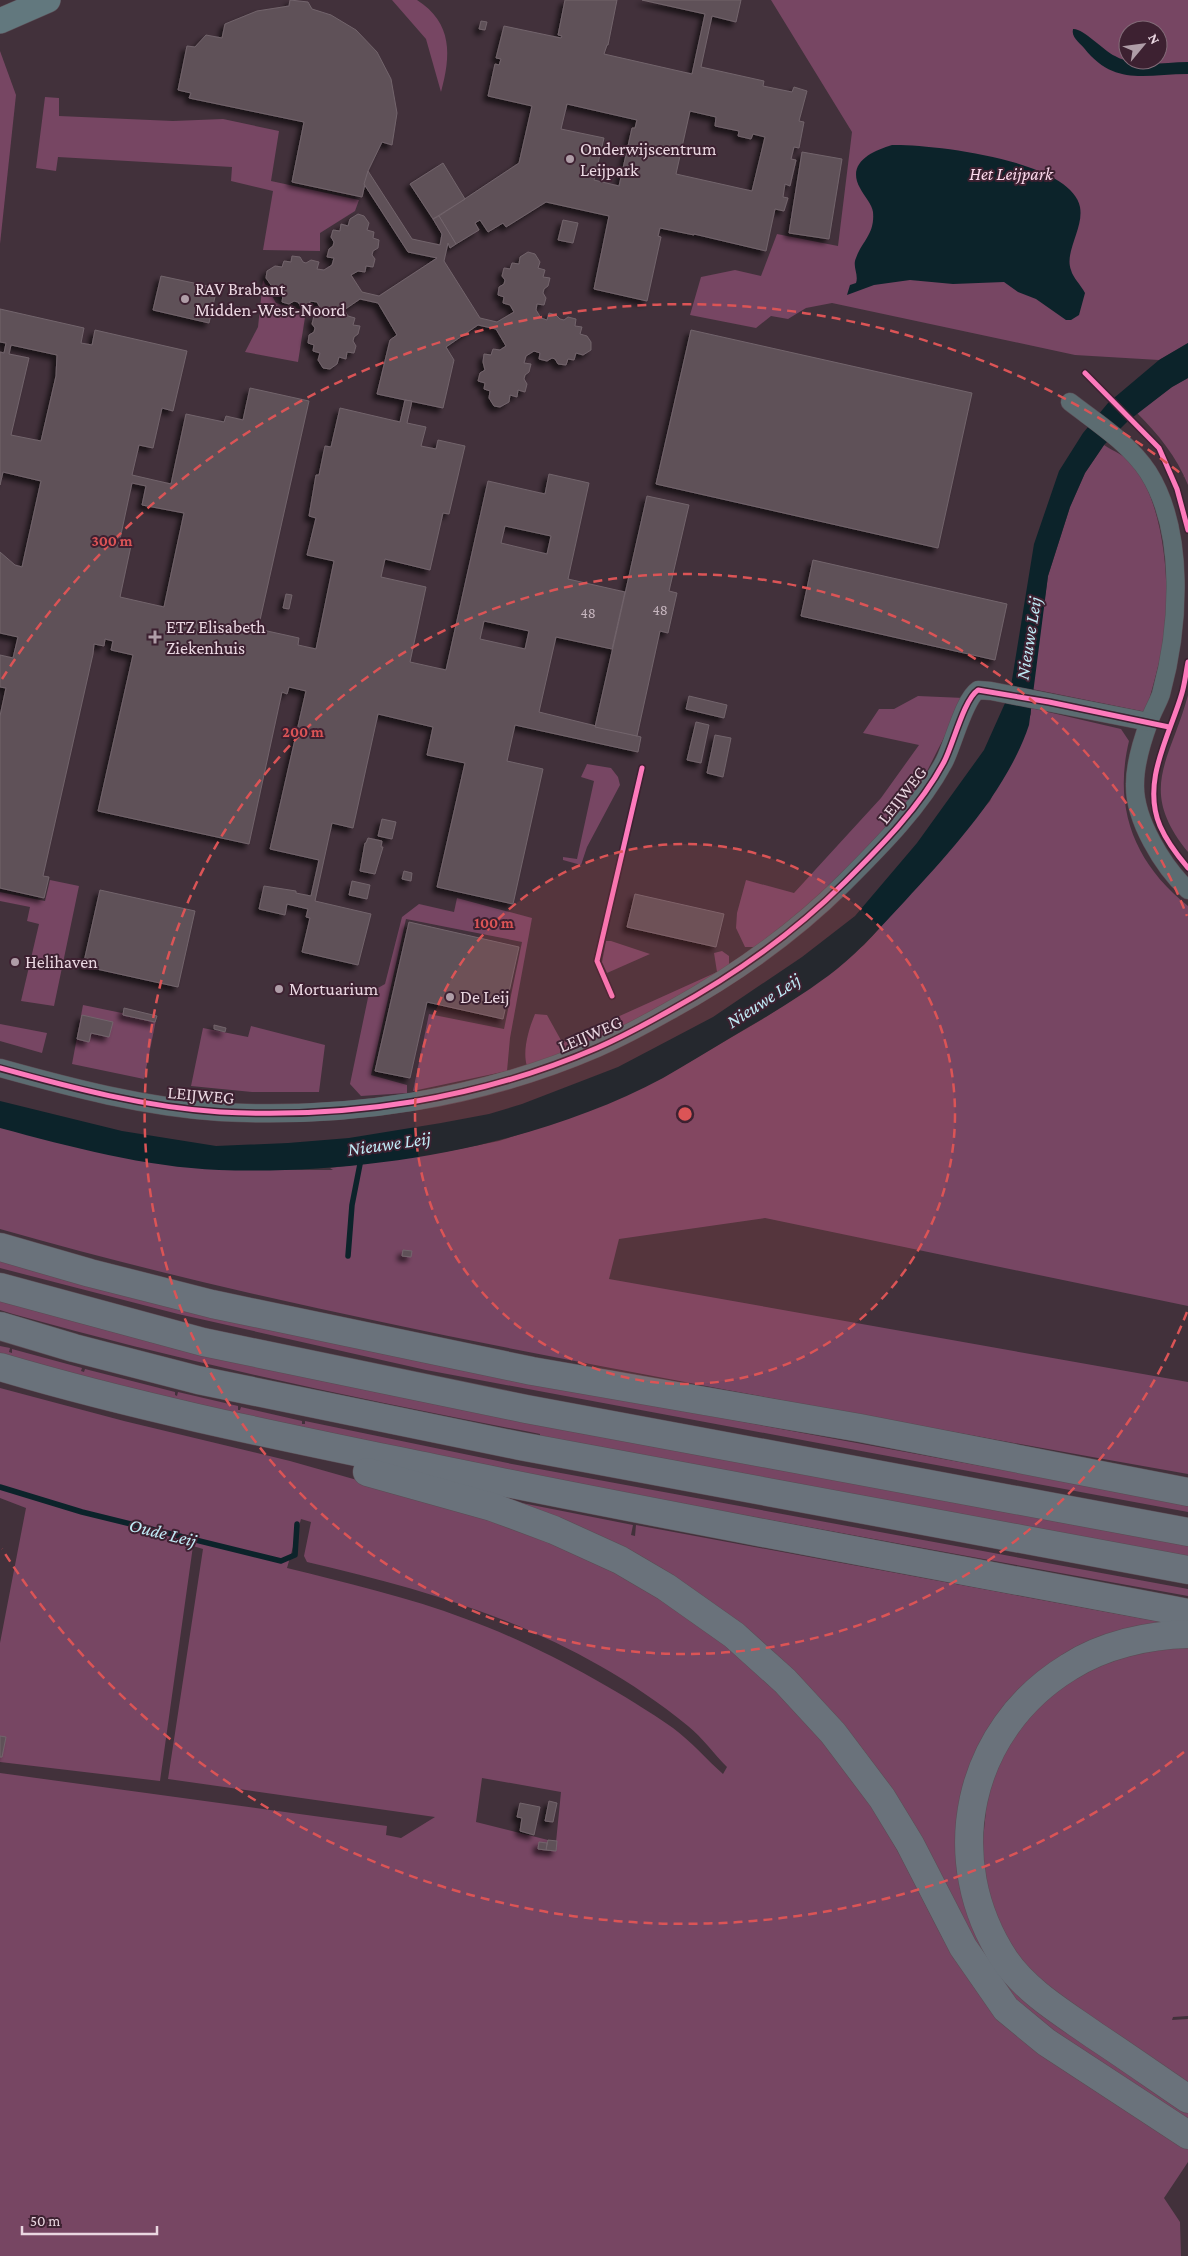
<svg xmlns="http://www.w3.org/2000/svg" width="1188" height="2256" viewBox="0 0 1188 2256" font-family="'Crimson Pro',serif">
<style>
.green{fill:#774663;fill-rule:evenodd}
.water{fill:#0c232a}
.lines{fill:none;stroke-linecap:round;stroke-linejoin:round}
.stream{stroke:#0c232a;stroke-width:5.5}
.building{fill:#5f5159;stroke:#72646b;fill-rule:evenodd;filter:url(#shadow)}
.street-casing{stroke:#5b4d55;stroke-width:19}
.secondary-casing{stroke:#5b4d55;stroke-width:26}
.highway-casing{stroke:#5b4d55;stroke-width:29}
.street{stroke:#5c6c71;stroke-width:18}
.secondary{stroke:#62787e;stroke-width:25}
.highway{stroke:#6a727b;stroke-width:28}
.cycleway-casing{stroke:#3d2131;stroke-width:8}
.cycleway{stroke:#fd7abc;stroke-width:5}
.ring{fill:none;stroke:#db5456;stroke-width:2.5;stroke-dasharray:9 6}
.poi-dot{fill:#af9da7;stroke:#3d2131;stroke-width:2}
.labels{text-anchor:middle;stroke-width:4;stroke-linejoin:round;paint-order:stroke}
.number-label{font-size:15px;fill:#c7b6bf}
.poi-label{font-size:18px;fill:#ead7e1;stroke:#3d2131;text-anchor:start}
.park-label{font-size:18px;font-style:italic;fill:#fcd9ec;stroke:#3d2131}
.street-label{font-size:18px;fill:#ead7e1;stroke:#3d2131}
.water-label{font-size:19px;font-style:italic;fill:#c0ebf6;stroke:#3d2131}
.centre{fill:#db5456;stroke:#3d2131;stroke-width:2.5}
.ring-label{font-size:15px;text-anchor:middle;font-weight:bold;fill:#db5456;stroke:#3d2131;stroke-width:4;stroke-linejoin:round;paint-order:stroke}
</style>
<defs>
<filter id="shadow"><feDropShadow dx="-4.5" dy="4.5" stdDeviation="2.5" flood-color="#0009"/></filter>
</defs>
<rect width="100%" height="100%" fill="#42313b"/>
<g class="green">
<path d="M 392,0 L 417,0 C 453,23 451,56 441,92 L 426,39 Z"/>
<path d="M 771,0 L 1188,0 L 1188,343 L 1159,360 L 1075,355 L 832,303 L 806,308 L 788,319 L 771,316 L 756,328 L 690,315 L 701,277 L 735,270 L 761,276 L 777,234 L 838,246 L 852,132 ZM 1128,30 L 1158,30 L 1158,60 L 1128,60 Z"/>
<polygon points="0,51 16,95 0,244"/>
<polygon points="45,97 59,98 59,116 173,121 223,119 279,131 271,181 359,200 355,211 320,233 320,251 263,250 273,191 231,181 232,167 58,157 56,171 36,168"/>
<polygon points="263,280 276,303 306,311 298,362 245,352 258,327"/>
<path d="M 1188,378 L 1188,485 C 1176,456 1159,435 1137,413 L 1172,387 Z"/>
<path d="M 1104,445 C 1113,451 1126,456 1132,464 C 1165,503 1171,589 1164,638 C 1160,663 1152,688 1146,712 L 1032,689 L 1048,576 L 1070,507 L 1085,473 Z"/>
<path d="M 1188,695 L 1188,852 C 1137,789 1170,762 1188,695 Z"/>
<polygon points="918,696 964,698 920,785 886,829 829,888 791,921 756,947 745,947 736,928 737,913 746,880 794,893 881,798 919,745 863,733 879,709 894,709"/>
<path d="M 1031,708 L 1121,729 L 1129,741 C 1113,808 1134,863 1188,906 L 1188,1306 L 765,1218 L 619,1239 L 609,1279 L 1188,1382 L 1188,1474 C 1022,1445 856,1414 690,1383 C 458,1339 227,1294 0,1229 L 0,1127 C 51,1140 101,1154 153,1162 C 213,1170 273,1170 333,1170 L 330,1168 L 401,1159 L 449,1151 L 499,1141 L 533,1130 L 630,1093 L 662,1078 L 766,1017 L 795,998 L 864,945 L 897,909 L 990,801 L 1031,714 Z"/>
<polygon points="587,764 611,768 618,777 620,785 587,847 581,865 563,860 563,857 577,859 594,781 581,777"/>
<polygon points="50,880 79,886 54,1006 21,1001 39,924 27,921 30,907 0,901 0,892 45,901"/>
<polygon points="457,898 532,918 510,1038 507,1071 413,1091 429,1014 504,1029 522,942 406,919 371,1075 407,1085 407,1093 361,1096 350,1084 369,993 385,984 402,917 419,904 454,912"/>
<polygon points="606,941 611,941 650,954 607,973 602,962"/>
<path d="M 722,951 L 729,956 L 729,967 L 628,1028 L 527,1066 C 522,1051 529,1028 535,1014 L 547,1015 L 562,1042 L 717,972 L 714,953 Z"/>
<polygon points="83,1005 156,1020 144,1079 72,1064"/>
<polygon points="0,1024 47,1033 42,1053 0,1041"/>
<polygon points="251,1026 325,1045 319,1092 252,1092 191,1086 203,1028 248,1037"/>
<polygon points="0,1259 499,1377 1188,1504 1188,1512 426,1370 178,1314 0,1268"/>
<path d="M 0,1300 L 1188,1544 L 1188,1557 L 540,1437 L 540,1434 C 363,1400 187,1363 13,1314 L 0,1310 Z"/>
<path d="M 0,1346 L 10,1348 L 9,1352 L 12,1353 L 12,1349 L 82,1368 L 81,1371 L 84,1372 L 85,1369 L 175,1392 L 175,1395 L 177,1396 L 178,1392 L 238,1406 L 238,1410 L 240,1410 L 241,1407 L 302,1421 L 302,1424 L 305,1424 L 305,1421 L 512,1464 L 1188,1589 L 1188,1596 C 1020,1566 852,1535 684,1504 C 455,1461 225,1416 0,1354 Z"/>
<path d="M 0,1388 L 124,1421 L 290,1461 L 431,1501 L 538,1536 L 601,1565 L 649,1592 L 716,1638 L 747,1663 L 810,1726 L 858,1787 L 876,1813 L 901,1857 L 942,1937 L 1188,2147 L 1188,2162 L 1164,2198 L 1180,2222 L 1181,2256 L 0,2256 L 0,1773 L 387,1826 L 386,1835 L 401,1838 L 435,1817 L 168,1779 L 203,1549 L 193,1546 L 160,1781 L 0,1762 L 0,1643 L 26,1508 L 0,1498 ZM 301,1519 L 311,1522 L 304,1556 L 307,1562 C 446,1594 575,1634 688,1726 C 702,1737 714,1754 727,1767 L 723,1774 C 707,1760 692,1742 673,1728 C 614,1687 533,1643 466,1619 C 408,1597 347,1583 287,1568 ZM 482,1778 L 561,1792 L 556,1842 L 476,1822 Z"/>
<polygon points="497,1498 633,1525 631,1535 635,1536 636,1525 1177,1625 1139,1631 989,1734 977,1930 1188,2111 1188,2124 1020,2007 784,1672"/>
<polygon points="1188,1646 1188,2016 1173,2017 1172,2020 1188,2019 1188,2088 1085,2022 1007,1948 980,1869 989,1780 1021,1721 1085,1669 1157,1647"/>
</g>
<g class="water">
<path d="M 1073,29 C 1083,28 1104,51 1115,56 C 1139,69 1162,62 1188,62 L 1188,74 C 1146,74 1115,87 1084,48 C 1079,42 1071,37 1073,29 Z"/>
<path d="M 892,145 C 931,144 1071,160 1080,207 C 1084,228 1064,252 1071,270 C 1073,278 1081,285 1085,293 L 1079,315 L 1071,320 L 1066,320 L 1036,299 L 1018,292 L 1004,282 L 953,284 L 910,280 L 874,285 L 847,295 L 850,285 L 856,283 C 859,274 852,267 856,258 C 862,241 875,234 873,212 C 872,204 864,196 860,188 C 846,163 872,151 892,145 Z"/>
<path d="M 1188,343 L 1188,378 L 1172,387 L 1128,421 L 1104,445 L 1085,473 L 1070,507 L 1048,576 L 1029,725 C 1007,791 951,851 905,901 C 883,924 862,949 837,969 C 804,995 766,1017 730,1038 C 708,1051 686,1065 663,1078 C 534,1147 364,1175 219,1170 C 145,1167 71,1147 0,1128 L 0,1101 L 122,1131 L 216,1146 L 288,1143 L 349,1138 L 441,1123 L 489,1114 L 522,1104 L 618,1067 L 713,1017 L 802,957 L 855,916 L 917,843 L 984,750 L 1010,692 L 1034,544 L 1059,471 L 1083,433 L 1108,403 L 1159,360 Z"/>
</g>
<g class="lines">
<g class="stream">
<polyline points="348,1256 352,1205 361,1159"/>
<polyline points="0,1487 82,1512 281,1561 295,1555 297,1524"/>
</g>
</g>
<g class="building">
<polygon points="290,0 308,2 312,9 331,15 356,30 377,52 391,79 397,113 392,145 382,142 368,171 362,197 292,182 304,122 189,98 191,93 178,90 187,46 195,47 206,35 222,38 225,24 257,11 289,6"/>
<path d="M 565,0 L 617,0 L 608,45 L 607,45 L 604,54 L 692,74 L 705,14 L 642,0 L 741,0 L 736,22 L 712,16 L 701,67 L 764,81 L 763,86 L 792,92 L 794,87 L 807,91 L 799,121 L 804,122 L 799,148 L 794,147 L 791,159 L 796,160 L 790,186 L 785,184 L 783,197 L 788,198 L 784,211 L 775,209 L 766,251 L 694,234 L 694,235 L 660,228 L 658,236 L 661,237 L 647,301 L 594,289 L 609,216 L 546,202 L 506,227 L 503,223 L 488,232 L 480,220 L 475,223 L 479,230 L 456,244 L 439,216 L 519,163 L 532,106 L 488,96 L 495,64 L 499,65 L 501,59 L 496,58 L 504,26 L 561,38 L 562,36 L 558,35 ZM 567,104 L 637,120 L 635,128 L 632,128 L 619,186 L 594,180 L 604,138 L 561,129 ZM 690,111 L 716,117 L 715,126 L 739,131 L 738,136 L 751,139 L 753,134 L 765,137 L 752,191 L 676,174 Z"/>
<polygon points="481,21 487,22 485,30 479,29"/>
<polygon points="802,152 842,159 829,239 789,233"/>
<polygon points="443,163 465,199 433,219 410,184"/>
<polygon points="368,171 412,239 440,245 442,234 433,219 439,216 456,244 450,248 448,243 444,261 480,318 497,322 514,312 510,305 503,303 504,297 498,295 499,287 504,284 505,280 502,276 504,268 510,269 512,263 519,264 520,257 528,252 535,254 540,262 538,268 545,270 543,277 550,278 548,286 544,289 543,293 546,298 544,305 537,304 536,310 541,318 547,320 549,313 556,315 560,319 564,320 568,317 576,319 575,326 582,327 580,334 587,336 591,342 591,350 583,355 576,353 574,360 568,359 566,365 558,364 555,359 552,358 547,361 539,359 540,353 534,351 526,356 524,363 531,364 529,372 525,375 524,379 527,384 525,392 518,390 517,397 510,395 509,402 500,407 494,406 489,398 490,391 484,389 485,383 478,381 480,373 485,370 483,362 484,354 491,355 493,349 500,350 506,346 496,329 478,325 446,347 454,360 443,408 377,394 390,340 397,335 378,303 360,299 344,310 348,316 355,318 353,325 360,326 358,334 354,337 353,341 356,346 354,353 347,352 346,359 339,357 337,364 330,369 323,368 318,360 320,353 313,351 314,345 308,343 309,335 314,332 315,328 312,324 314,316 320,317 322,311 317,302 310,301 309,308 301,307 298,302 294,301 289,304 282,302 283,295 276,294 278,287 271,285 266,278 267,271 275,266 282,267 284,261 291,262 292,256 300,257 303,262 306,263 311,260 319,262 317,269 324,270 332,265 334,258 327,257 329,249 333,246 334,242 331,237 333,230 340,231 341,224 348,226 350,219 358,214 364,216 369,223 367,230 374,232 373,238 379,240 378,248 373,251 372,255 375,259 373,267 366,266 365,272 358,271 351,275 362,292 379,296 437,258 408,252 364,184"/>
<polygon points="563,220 578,223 573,243 558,240"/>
<polygon points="161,276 217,288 209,323 153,310"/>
<path d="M 0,309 L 84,328 L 81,343 L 92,345 L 95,330 L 187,351 L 173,411 L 162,408 L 153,448 L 139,445 L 132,475 L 171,484 L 186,414 L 224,422 L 226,416 L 243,420 L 250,388 L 309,401 L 258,629 L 299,638 L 298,645 L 316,649 L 334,561 L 307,555 L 316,518 L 309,516 L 316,475 L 319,475 L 325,446 L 331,447 L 340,408 L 400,422 L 405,400 L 412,401 L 407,423 L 426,427 L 421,446 L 436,449 L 438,440 L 465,446 L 449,514 L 443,513 L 430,570 L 385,559 L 381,577 L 426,587 L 410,662 L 446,670 L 488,481 L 545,494 L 549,474 L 589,483 L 568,579 L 625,592 L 612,649 L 556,637 L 539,712 L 641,737 L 638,752 L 515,725 L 507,761 L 543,769 L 513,904 L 437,887 L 465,763 L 427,755 L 433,727 L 378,714 L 353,828 L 332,823 L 315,901 L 371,914 L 358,965 L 302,952 L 310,918 L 306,917 L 308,909 L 287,904 L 285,915 L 259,909 L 264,886 L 296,891 L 296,893 L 311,896 L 319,860 L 270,849 L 306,691 L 289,687 L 287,694 L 282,692 L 249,844 L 98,811 L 133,655 L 111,650 L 113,641 L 105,639 L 104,646 L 94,644 L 93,654 L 43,876 L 49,877 L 44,898 L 0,888 L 0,716 L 6,688 L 0,687 L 0,655 L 13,658 L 18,637 L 0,633 L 0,552 L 15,565 L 22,567 L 41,481 L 3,472 L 0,485 L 0,352 L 4,353 L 6,343 L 0,342 ZM 11,345 L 57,355 L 56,376 L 41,441 L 11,435 L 29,358 L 9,354 ZM 132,483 L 146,486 L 142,505 L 184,513 L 164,607 L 120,597 L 132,541 L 120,539 ZM 505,526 L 551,536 L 547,554 L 501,543 ZM 484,621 L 529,631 L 525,649 L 480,639 Z"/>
<polygon points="691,330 972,393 938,548 656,484"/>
<polygon points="647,496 689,505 669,591 677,593 668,633 660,631 637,736 595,727"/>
<polygon points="813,560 1007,604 995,660 801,616"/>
<polygon points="286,594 292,595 289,609 283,608"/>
<polygon points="689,696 727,705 724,718 686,709"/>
<polygon points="696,722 709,725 701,763 687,760"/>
<polygon points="715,735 731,738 723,777 707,773"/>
<polygon points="382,819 396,822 392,839 378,836"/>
<polygon points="368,838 382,841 381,847 383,847 375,874 360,871 365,843 366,843"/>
<polygon points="404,871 412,873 411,881 402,879"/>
<polygon points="352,881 370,885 367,899 349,895"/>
<polygon points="100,890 195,911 178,987 83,966"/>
<polygon points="635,894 724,914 716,947 627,927"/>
<polygon points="409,922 519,947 503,1019 427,1002 410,1078 375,1071"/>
<polygon points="124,1008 157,1016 155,1022 123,1015"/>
<polygon points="82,1015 113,1022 109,1037 91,1033 89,1042 77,1039"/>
<polygon points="214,1025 226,1028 225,1032 214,1029"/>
<polygon points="403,1250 412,1251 411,1257 402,1256"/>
<polygon points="0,1736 6,1737 2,1757 0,1757"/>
<polygon points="549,1801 557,1803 553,1822 545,1821"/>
<polygon points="520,1803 540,1807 534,1835 520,1831 522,1818 517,1817"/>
<polygon points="548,1840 557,1841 556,1851 546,1850"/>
<polygon points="539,1842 547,1843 546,1850 538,1849"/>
</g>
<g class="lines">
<g class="street-casing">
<g id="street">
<path d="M 1070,402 C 1097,423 1129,443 1148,472 C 1186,532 1179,628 1161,694 C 1158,703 1152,712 1149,722 C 1142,741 1135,764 1135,784 C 1134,819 1163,867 1188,890"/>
<path d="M 0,1068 C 72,1088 145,1107 220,1112 C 349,1119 479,1099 597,1048 C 622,1037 646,1024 669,1011 C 733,976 794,933 845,882 C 881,846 920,807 944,762 C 953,745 964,699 978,690 L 991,691 L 1149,722"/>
</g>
</g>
<g class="secondary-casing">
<polyline id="secondary" points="0,21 48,0"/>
</g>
<g class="highway-casing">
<g id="highway">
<polyline points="0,1247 90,1273 212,1304 532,1371 860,1428 1188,1492"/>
<polyline points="0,1287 203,1342 526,1409 1188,1532"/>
<polyline points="0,1326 74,1348 198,1380 520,1446 1188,1570"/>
<path d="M 0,1367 C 142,1409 288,1438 433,1468 C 684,1520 936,1565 1188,1613"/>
<polyline points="367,1472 492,1507 554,1530 620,1560 666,1587 734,1635 785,1681 833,1733 882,1798 910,1844 963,1947 1006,2009 1046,2042 1188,2135"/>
<path d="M 1188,1634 C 1148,1635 1103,1645 1069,1667 C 966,1730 939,1860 1005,1960 C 1027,1992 1063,2013 1094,2035 C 1126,2056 1157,2078 1188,2099"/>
</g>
</g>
<use href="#street" class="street"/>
<use href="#secondary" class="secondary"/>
<use href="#highway" class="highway"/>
<g class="cycleway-casing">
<g id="cycleway">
<polyline points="1085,373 1159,448 1177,489 1188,530"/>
<path d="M 1188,662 C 1186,672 1185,683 1182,693 C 1170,735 1141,781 1160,826 C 1167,842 1177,855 1188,868"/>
<polyline points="612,996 597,961 642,768"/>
<path d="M 0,1068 C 72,1088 145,1107 220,1112 C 349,1119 479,1099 597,1048 C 622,1037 646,1024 669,1011 C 733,976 794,933 845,882 C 881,846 920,807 944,762 C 953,745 964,699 978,690 L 1049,702 L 1169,727"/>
</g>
</g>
<use href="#cycleway" class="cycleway"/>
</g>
<circle cx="685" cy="1114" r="270" fill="#db5456" fill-opacity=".12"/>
<g class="ring">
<circle cx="685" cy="1114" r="270"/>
<path d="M1187 1312A540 540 0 1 1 1187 916"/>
<path d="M1184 1752A810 810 0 0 1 2 1549M2 679A810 810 0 0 1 1184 476"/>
</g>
<g class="poi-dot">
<circle cx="570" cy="159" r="5"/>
<circle cx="185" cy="299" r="5"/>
<path d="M152.5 629.5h5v5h5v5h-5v5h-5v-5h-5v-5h5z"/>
<circle cx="15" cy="962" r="5"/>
<circle cx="279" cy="989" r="5"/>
<circle cx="450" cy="997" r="5"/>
</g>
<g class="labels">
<g class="number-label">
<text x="660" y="615">48</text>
<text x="588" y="618">48</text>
</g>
<g class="poi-label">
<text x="580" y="155">Onderwijscentrum<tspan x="580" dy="21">Leijpark</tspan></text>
<text x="195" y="295">RAV Brabant<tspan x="195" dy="21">Midden-West-Noord</tspan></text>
<text x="166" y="633">ETZ Elisabeth<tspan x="166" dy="21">Ziekenhuis</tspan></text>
<text x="25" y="968">Helihaven</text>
<text x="289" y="995">Mortuarium</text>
<text x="460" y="1003">De Leij</text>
</g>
<g class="park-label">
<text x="1011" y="180">Het Leijpark</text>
</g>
<g class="street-label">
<text transform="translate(902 795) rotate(-52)" y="6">LEIJWEG</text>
<text transform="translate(590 1034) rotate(-23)" y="6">LEIJWEG</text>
<text transform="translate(201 1095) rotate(5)" y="6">LEIJWEG</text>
</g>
<g class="water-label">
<text transform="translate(1028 638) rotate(-81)" y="7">Nieuwe Leij</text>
<text transform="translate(763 1000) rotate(-33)" y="7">Nieuwe Leij</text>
<text transform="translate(389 1143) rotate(-8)" y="7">Nieuwe Leij</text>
<text transform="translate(163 1532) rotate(14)" y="7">Oude Leij</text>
</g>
</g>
<circle cx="685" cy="1114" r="8" class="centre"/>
<g class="ring-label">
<text x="112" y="546">300 m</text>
<text x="303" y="737">200 m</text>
<text x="494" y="928">100 m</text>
</g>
<g transform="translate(1143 45) rotate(61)"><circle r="24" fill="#3d2131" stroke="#826a77"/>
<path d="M0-4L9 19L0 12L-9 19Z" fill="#af9da7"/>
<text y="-8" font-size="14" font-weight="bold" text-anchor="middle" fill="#ead7e1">N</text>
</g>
<path d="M22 2226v8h135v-8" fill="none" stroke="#ead7e1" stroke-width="2.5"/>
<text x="30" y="2226" font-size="15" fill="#ead7e1" stroke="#3d2131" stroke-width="4" paint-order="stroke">50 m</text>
</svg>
